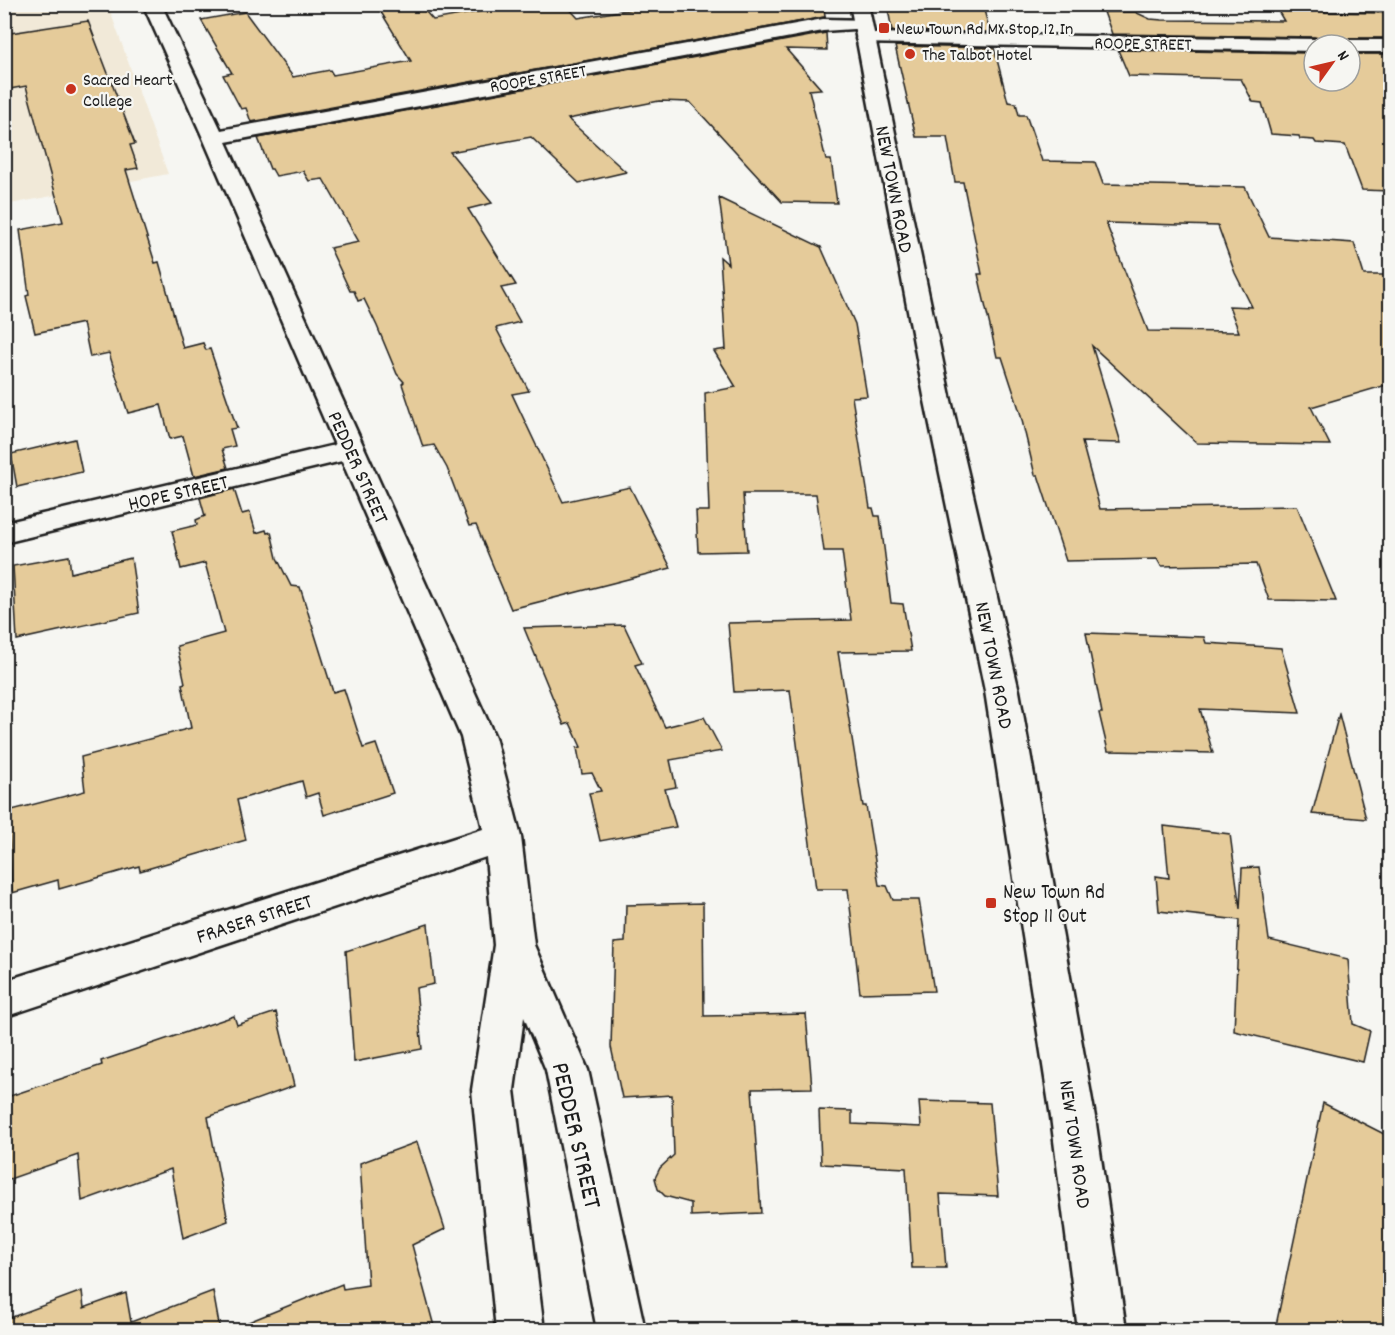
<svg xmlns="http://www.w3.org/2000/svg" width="1395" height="1335" viewBox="0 0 1395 1335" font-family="Dekko,sans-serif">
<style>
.built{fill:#f1e9d8}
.building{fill:#e5cb9a;stroke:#1c1c1c;stroke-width:1.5;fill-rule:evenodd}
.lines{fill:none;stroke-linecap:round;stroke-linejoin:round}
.street-casing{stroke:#1c1c1c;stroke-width:5}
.secondary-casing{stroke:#1c1c1c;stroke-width:5}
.street{fill:#f6f6f2;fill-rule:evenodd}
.secondary{fill:#f6f6f2;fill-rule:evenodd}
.poi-dot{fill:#c8321e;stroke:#f6f6f2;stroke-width:2}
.labels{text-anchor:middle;stroke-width:4.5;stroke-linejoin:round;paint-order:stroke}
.far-poi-label{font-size:18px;fill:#1c1c1c;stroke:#f6f6f2;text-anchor:start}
.far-street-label{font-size:18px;fill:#1c1c1c;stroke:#f6f6f2}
.street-label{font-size:21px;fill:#1c1c1c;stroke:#f6f6f2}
.poi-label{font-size:21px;fill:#1c1c1c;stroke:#f6f6f2;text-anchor:start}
.near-street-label{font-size:26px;fill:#1c1c1c;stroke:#f6f6f2}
</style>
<rect width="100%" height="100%" fill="#f6f6f2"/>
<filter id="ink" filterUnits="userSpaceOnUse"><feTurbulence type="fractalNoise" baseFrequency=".0167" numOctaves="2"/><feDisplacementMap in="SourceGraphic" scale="12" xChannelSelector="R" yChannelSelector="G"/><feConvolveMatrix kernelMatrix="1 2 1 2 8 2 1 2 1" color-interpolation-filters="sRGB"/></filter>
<g filter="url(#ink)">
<polygon class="built" points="5,5 108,5 168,174 5,205"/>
<g class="building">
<polygon points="376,4 419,4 433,20 522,4 565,4 578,18 663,4 745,4 751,10 797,4 824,4 825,17 251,122 246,108 241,109 223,75 232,73 201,20 245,12 293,77 330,70 333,75 411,61"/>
<polygon points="915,4 956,4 957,9 984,10 990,32 892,31 888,9 916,10"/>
<polygon points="1274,4 1320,4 1325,12 1390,13 1390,38 1350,38 1339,45 1326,45 1322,39 1314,37 1112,34 1104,12 1135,12 1150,19 1162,20 1284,21"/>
<polygon points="88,21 135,144 130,145 138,168 126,170 155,263 159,262 183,348 203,343 206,350 210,349 237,428 230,429 235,446 222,449 228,468 194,476 183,436 170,439 161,405 128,413 109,353 90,357 83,323 35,333 26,296 29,295 20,230 63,222 26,86 4,90 4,34"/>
<polygon points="826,33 827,50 786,49 821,89 809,90 826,160 831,160 837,203 782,202 690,102 659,101 568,119 626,172 579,183 531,137 450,152 492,203 468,209 516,285 501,288 520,322 496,328 529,391 512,394 563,502 630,487 671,568 511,609 476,525 469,526 447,468 434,445 423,447 402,384 404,382 397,374 377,326 364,299 358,301 354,291 350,291 330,248 359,242 323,179 309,181 303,171 276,176 272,169 270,169 258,138"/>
<path d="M 895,46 L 994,48 L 1008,102 L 1016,103 L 1019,115 L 1026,115 L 1042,161 L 1095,162 L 1103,184 L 1245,187 L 1269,237 L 1354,243 L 1364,275 L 1390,275 L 1390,384 L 1311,407 L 1330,445 L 1197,443 L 1092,346 L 1121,443 L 1082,442 L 1100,509 L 1297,506 L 1336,601 L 1269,600 L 1256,564 L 1161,566 L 1157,559 L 1066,561 L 1038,475 L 1035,475 L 1020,412 L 1002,357 L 997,357 L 978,274 L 982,274 L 963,182 L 955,182 L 947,137 L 916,137 ZM 1106,223 L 1218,226 L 1235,273 L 1252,307 L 1229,306 L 1239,332 L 1148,331 Z"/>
<polygon points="1118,50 1314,53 1314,81 1350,81 1350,54 1390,54 1390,191 1362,190 1345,145 1316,143 1314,140 1300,139 1299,136 1271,134 1262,103 1253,102 1241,79 1129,76"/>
<polygon points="719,198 821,247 855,324 867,396 852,397 870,508 873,508 875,516 880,516 891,603 903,604 911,651 838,652 863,806 866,806 879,885 887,886 893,900 919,900 934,991 860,993 848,889 816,889 790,690 734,692 728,623 851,620 842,551 824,551 816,494 743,494 747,551 698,552 696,511 709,511 705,393 736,387 714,351 726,349 720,257 728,264"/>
<polygon points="75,439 82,472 17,487 11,454"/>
<polygon points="234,489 242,514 250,512 256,533 266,530 267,533 271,532 277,558 291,586 300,587 333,692 344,689 363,748 376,744 393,793 324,815 318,793 306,797 302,781 237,800 246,840 140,871 139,866 59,889 58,880 12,893 8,811 85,791 81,757 191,728 182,684 185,683 177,646 224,633 205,563 181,569 172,531 197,525 196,520 205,516 200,498"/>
<polygon points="69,556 71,573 131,558 139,613 17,640 13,566"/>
<polygon points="624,625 642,663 635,665 665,727 704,717 722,751 670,760 676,787 665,789 676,827 600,841 589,793 601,791 592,773 582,774 577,748 581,747 570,723 564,725 524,628"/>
<polygon points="1086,633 1204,637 1206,643 1281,648 1300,713 1200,709 1213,753 1108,751 1099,713 1102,713"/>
<polygon points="1339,714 1366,819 1312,814"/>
<polygon points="1164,826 1230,834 1240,909 1242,868 1259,867 1269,940 1348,959 1353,1024 1370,1031 1363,1062 1234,1031 1239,920 1159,911 1156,876 1169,878"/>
<polygon points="703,903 704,1016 806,1014 812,1088 752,1089 761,1213 691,1216 691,1203 665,1196 658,1189 655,1178 660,1168 674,1155 672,1095 622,1098 611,1047 614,943 625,942 626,905"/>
<polygon points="428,924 434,984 416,988 422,1049 354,1062 346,951"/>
<polygon points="276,1012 294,1086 208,1117 228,1221 183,1238 171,1169 82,1201 78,1155 4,1181 4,1098 102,1065 101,1061 234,1016 237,1025"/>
<polygon points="919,1101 990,1103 998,1196 940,1194 946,1268 912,1268 906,1168 821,1164 819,1110 852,1111 852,1124 921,1127"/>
<polygon points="1323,1103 1390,1137 1390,1330 1275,1330"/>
<polygon points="417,1142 445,1229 412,1245 435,1330 229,1330 342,1284 343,1289 368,1285 360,1163"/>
<polygon points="82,1291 84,1308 126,1293 131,1322 213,1291 220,1330 4,1330 4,1320"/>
</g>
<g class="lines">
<g class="street-casing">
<g id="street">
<polygon points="143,4 161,4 221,130 823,19 869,20 871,24 869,28 823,31 226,142 495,737 521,837 534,945 588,1070 645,1330 597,1330 546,1070 524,1017 514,1090 544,1330 496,1330 472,1090 494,945 486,857 4,1017 4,981 483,829 461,737 342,461 4,543 4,523 335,445 203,138"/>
<polygon points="865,33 1314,39 1321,41 1324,45 1314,45 1314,51 858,43 856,39 858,35"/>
<polygon points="1350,40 1390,40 1390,52 1350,52 1350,45 1341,45"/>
</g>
</g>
<g class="secondary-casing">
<polygon id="secondary" points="850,4 868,4 950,396 1019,691 1095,1117 1126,1330 1078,1330 1051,1117 985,691 924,396"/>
</g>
<use href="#street" class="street"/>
<use href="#secondary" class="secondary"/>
</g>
</g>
<g class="poi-dot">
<rect x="878" y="22" width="12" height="12" rx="3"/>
<circle cx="910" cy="54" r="6"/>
<circle cx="71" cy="89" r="6"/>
<rect x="985" y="897" width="12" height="12" rx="3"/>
</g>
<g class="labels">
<g class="far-poi-label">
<text x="896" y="34">New Town Rd MX Stop 12 In</text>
<text x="922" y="60">The Talbot Hotel</text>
<text x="83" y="85">Sacred Heart<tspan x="83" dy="21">College</tspan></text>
</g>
<g class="far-street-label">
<text transform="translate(1143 43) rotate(1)" y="6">ROOPE STREET</text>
<text transform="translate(538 78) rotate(-10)" y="6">ROOPE STREET</text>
</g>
<g class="street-label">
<text transform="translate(895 189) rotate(79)" y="7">NEW TOWN ROAD</text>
<text transform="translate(359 467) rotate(66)" y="7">PEDDER STREET</text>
<text transform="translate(178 492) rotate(-13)" y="7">HOPE STREET</text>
<text transform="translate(995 665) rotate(79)" y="7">NEW TOWN ROAD</text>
<text transform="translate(254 918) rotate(-18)" y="7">FRASER STREET</text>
<text transform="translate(1076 1144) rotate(82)" y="7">NEW TOWN ROAD</text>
</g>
<g class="poi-label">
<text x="1003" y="898">New Town Rd<tspan x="1003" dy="24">Stop 11 Out</tspan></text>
</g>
<g class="near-street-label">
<text transform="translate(578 1135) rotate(77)" y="9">PEDDER STREET</text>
</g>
</g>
<rect width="1395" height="1335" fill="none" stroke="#f6f6f2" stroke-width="24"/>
<rect x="12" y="12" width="1371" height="1311" fill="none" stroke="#1c1c1c" stroke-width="2" filter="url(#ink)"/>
<g transform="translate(1332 63) rotate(56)"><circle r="28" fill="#f6f6f2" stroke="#9f9f9c" stroke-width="1.5"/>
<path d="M0-4.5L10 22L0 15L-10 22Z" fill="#c8321e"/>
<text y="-9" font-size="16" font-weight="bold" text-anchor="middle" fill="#1c1c1c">N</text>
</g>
</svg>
